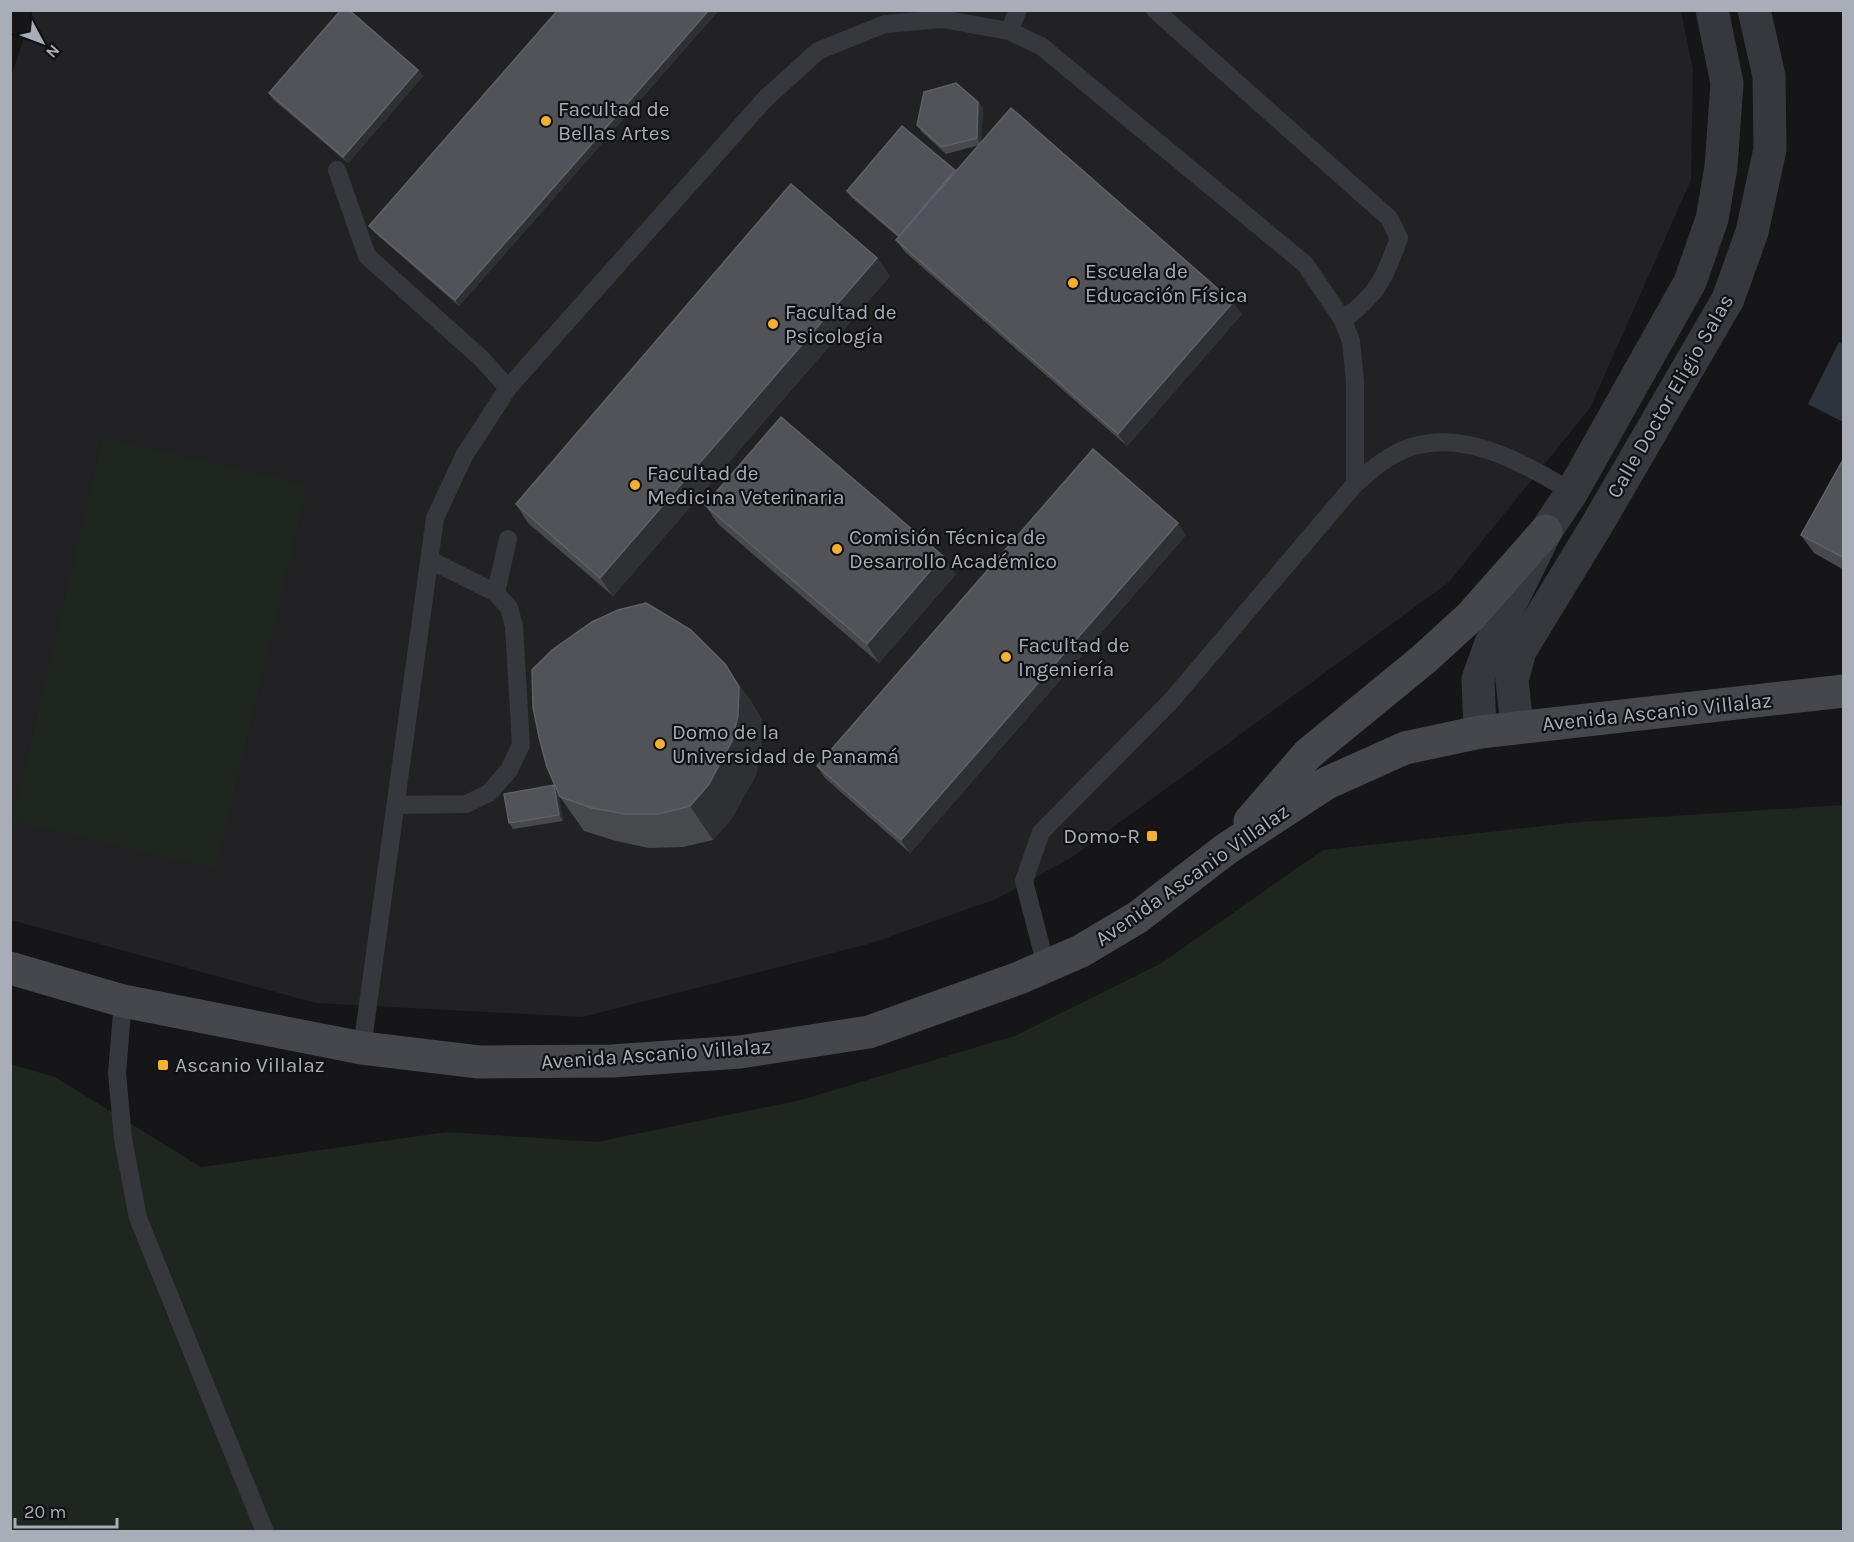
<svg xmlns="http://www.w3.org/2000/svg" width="1854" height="1542" viewBox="0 0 1854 1542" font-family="Karla,sans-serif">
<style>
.built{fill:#222225}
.green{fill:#1e261f}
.water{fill:#2c353c}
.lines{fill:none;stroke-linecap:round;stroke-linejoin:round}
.service{stroke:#37383d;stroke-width:18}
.tertiary{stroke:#37383d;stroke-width:33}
.secondary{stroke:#45474d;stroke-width:33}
.wall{fill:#47494d}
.shaded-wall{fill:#2f3033}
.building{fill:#525359;stroke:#5f6168;stroke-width:1.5}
.poi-dot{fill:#f2b134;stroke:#111113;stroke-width:2}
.labels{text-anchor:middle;stroke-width:4.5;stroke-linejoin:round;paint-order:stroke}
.poi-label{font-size:21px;fill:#a8adb8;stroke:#111113;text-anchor:start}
.street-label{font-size:21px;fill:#a8adb8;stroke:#111113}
</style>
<rect width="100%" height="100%" fill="#161618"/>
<polygon class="built" points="33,11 1681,11 1693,70 1691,180 1590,408 1449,582 1071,858 996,899 872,943 583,1017 316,1003 11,920 10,80"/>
<g class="green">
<polygon points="103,437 308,485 216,869 12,821"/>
<polygon points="1843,805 1843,1531 11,1531 10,1064 55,1077 201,1167 447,1132 597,1142 801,1100 1017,1035 1160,964 1323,850 1580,822"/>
</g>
<polygon class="water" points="1839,342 1843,345 1843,422 1808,404"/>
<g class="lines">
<g class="service">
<path d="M 1155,10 L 1389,218 L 1399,238 C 1384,279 1379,293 1343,320"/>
<polyline points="1009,31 1018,10"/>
<polyline points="337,170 367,256 482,359 508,388"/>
<polyline points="496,593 508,539"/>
<polyline points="397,805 466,804 489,793 509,770 521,745 514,626 509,608 496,593 430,560"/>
<path d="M 1046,966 L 1024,881 L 1041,832 L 1171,701 L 1355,484 C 1366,475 1376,465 1388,458 C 1449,419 1518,460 1572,492"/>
<polyline points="123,1001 117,1073 123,1139 138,1218 265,1532"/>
<polyline points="362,1048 435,518 464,456 508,388 765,99 818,51 885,24 942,19 1009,31 1041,46 1305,264 1343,320 1351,341 1355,381 1355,484"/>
</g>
<g class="tertiary">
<polyline points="1517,727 1512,680 1520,651 1598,523 1728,299 1752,232 1770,149 1769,76 1754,10"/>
<polyline points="1480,732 1478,679 1491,643 1546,531 1572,492 1690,282 1712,219 1721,167 1727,83 1712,10"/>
</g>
<g class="secondary">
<polyline points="1250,821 1308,754 1424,659 1471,616 1546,531"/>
<polyline points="10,968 123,1001 362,1048 479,1062 612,1061 740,1052 869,1032 1019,978 1081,951 1138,917 1226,849 1327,783 1405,748 1480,732 1844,691"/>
</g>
</g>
<g class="wall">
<polygon points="558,10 719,10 459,306 374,232 369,226"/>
<polygon points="418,70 423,76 348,163 274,100 269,93"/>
<polygon points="978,102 983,108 981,142 1242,314 1127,446 905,252 896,240 898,237 851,197 847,191 956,172 979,145 946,154 922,132 917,125"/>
<polygon points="877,258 890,276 613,596 528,523 516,504"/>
<polygon points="1844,458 1844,570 1814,553 1801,535"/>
<polygon points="705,505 956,574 879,663 718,524"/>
<polygon points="1186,535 910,853 825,778 817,766"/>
<polygon points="749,698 762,720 762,749 756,775 732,818 713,840 683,847 649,848 616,841 584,831 560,797 558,793 563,821 513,829 509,823 557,790"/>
</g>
<g class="shaded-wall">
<polygon points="709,10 719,10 459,306 455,300"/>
<polygon points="418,70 423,76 348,163 343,157"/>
<polygon points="978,102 983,108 981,144 977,138"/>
<polygon points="877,258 890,276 613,596 600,578"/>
<polygon points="1233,302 1242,314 1127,446 1118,434"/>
<polygon points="1178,523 1186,535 910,853 901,840"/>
<polygon points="943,556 956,574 879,663 867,644"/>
<polygon points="725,664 749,698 762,720 762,749 756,775 732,818 713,840 690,806"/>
<polygon points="554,785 558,791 563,821 559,815"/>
</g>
<g class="building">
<polygon points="341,10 349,10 418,70 343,157 269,93"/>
<polygon points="558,10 709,10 455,300 369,226"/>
<polygon points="956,83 978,102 977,138 942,147 917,125 924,92"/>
<polygon points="1011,108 1233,302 1118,434 896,240"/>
<polygon points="902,126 955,170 899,236 847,191"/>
<polygon points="791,184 877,258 600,578 516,504"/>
<polygon points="781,417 943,556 867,644 705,505"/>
<polygon points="1093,449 1178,523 901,840 817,766"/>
<polygon points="1844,458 1844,558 1801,535"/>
<polygon points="646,603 691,630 725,664 739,687 738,715 732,741 709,784 690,806 659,814 625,814 592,808 560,797 547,767 539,737 533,707 532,670 552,650 592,622 618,610"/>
<polygon points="554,785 559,815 509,823 504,794"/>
</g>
<g class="poi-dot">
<circle cx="546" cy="121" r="6"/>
<circle cx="1073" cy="283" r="6"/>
<circle cx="773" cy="324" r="6"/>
<circle cx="635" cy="485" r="6"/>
<circle cx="837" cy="549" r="6"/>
<circle cx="1006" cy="657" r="6"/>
<circle cx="660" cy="744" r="6"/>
<rect x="1146" y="830" width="12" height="12" rx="3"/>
<rect x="157" y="1059" width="12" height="12" rx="3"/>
</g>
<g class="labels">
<g class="poi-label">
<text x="558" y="116">Facultad de<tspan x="558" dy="24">Bellas Artes</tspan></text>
<text x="1085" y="278">Escuela de<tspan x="1085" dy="24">Educación Física</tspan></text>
<text x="785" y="319">Facultad de<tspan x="785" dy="24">Psicología</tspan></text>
<text x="647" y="480">Facultad de<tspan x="647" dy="24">Medicina Veterinaria</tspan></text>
<text x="849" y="544">Comisión Técnica de<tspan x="849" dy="24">Desarrollo Académico</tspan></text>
<text x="1018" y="652">Facultad de<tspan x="1018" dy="24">Ingeniería</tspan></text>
<text x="672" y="739">Domo de la<tspan x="672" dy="24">Universidad de Panamá</tspan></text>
<text x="1140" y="843" text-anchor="end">Domo-R</text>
<text x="175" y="1072">Ascanio Villalaz</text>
</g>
<g class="street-label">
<text transform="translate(1670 396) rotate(-60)" y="7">Calle Doctor Eligio Salas</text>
<text transform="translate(1657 712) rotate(-6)" y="7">Avenida Ascanio Villalaz</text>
<text transform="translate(1192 875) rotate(-35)" y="7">Avenida Ascanio Villalaz</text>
<text transform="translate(656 1054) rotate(-4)" y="7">Avenida Ascanio Villalaz</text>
</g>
</g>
<rect width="1854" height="1542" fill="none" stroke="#a8adb8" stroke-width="24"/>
<g transform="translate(42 42) rotate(131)" stroke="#111113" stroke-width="4.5" paint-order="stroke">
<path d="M0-4.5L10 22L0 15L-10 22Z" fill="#a8adb8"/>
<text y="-9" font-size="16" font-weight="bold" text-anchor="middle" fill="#a8adb8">N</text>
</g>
<path d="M15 1518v9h102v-9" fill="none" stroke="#a8adb8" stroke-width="3"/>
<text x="24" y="1518" font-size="18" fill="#a8adb8" stroke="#111113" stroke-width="4.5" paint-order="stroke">20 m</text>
</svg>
